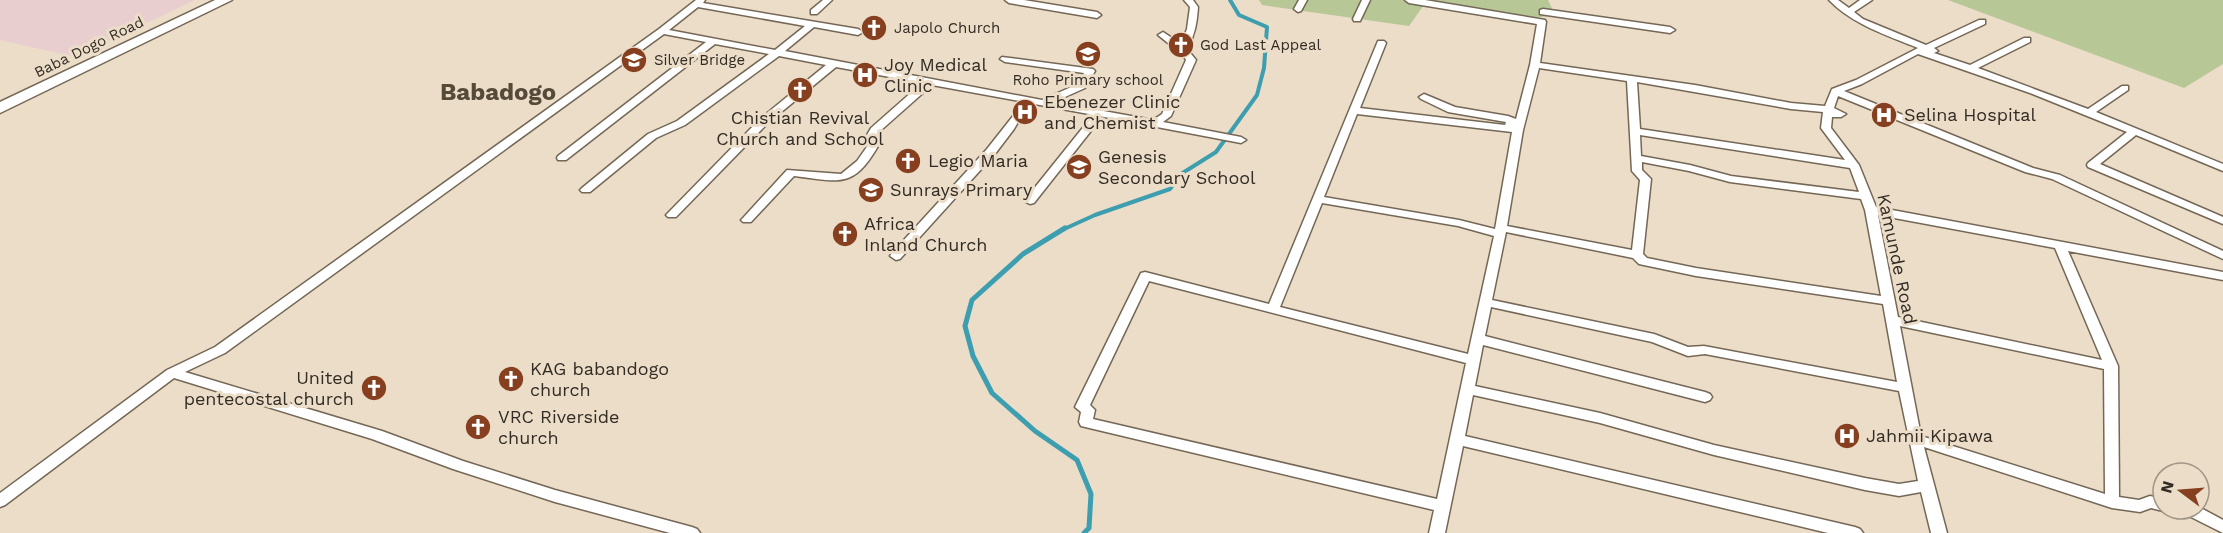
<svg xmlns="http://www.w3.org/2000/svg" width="2223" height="533" viewBox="0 0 2223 533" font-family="'Work Sans',sans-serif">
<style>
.industrial{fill:#e9cecf}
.green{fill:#b7c795}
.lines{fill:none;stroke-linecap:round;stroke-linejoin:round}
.stream-far1{stroke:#3d9eb0;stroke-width:4}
.stream{stroke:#3d9eb0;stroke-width:5}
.street-casing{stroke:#746755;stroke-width:3}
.secondary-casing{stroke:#746755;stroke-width:3}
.street{fill:#fff;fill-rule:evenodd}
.secondary{fill:#fff;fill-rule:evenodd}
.labels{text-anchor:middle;stroke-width:6;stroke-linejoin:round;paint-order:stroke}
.far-poi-label{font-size:15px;fill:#322c24;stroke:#ecddc9;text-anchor:start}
.far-street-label{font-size:15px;fill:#322c24;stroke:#ecddc9}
.poi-label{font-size:18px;fill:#322c24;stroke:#ecddc9;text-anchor:start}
.street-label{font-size:18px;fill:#322c24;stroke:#ecddc9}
.district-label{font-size:24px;font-weight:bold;fill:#564a39;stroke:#ecddc9}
</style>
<rect width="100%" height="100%" fill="#ecddc9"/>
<polygon class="industrial" points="0,0 195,0 75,57 0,40"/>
<g class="green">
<polygon points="1259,0 1548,0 1555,15 1521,20 1426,2 1409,26 1262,5"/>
<polygon points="1948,0 2223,0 2223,64 2184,88"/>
</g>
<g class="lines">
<polyline class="stream-far1" points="1062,230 1095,215 1170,189 1181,174 1216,152 1257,95 1264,68 1267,27 1239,15 1230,0"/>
<polyline class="stream" points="1065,228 1023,254 972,300 965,326 973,356 992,393 1035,431 1077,460 1091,494 1089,528 1084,533"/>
<g class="street-casing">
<g id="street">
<path d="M 696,0 L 705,0 L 703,3 L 858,29 L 863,32 L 858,35 L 814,27 L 785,51 L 1042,100 L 1078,84 L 1084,73 L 1005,62 L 1000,59 L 1002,57 L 1093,69 L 1095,71 L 1085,88 L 1054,102 L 1153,120 L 1162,114 L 1186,60 L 1183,55 L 1158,35 L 1163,32 L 1181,44 L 1187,29 L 1190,7 L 1184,0 L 1193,0 L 1198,7 C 1197,22 1195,35 1187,49 L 1196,60 L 1171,116 L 1163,122 L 1241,137 L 1246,140 L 1241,143 L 1099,116 L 1098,122 L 1034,203 L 1030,204 L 1024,201 L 1089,120 L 1089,114 L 1029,103 L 1014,129 L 995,154 L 900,259 L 896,260 L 890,256 L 892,253 L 987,149 L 1017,111 L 1020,101 L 932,85 L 879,132 L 877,135 L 881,141 C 854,189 843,182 794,176 L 751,222 L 743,222 L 741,220 L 743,218 L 787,170 L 841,174 L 857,161 L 871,141 L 867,135 L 871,128 L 922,83 L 836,67 L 768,123 L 676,217 L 668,217 L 666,215 L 668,213 L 760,119 L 826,65 L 779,56 L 685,125 L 656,138 L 590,192 L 582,192 L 580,190 L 582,188 L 648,134 L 677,121 L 769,54 L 715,44 L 566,160 L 558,160 L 557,158 L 558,156 L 706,42 L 664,34 L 225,353 L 185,372 L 382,431 L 463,461 L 555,490 L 692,527 L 697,529 L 700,533 L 670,533 L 555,502 L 453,469 L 372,439 L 174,378 L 5,505 L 0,507 L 0,493 L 167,370 L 215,347 L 659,29 ZM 698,7 L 805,26 L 775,50 L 669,30 Z"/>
<polygon points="823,0 832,0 817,14 811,14 811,10"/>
<polygon points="1005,0 1024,0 1097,12 1101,15 1097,18 1009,3"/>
<polygon points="1299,0 1307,0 1301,11 1298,12 1294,9"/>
<polygon points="1362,0 1370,0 1360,21 1354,21 1353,19"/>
<path d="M 1405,0 L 1425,0 L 1545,20 L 1546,22 L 1540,63 L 1695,85 L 1791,103 L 1825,106 L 1832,89 L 1856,80 L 1918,48 C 1886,35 1852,24 1829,0 L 1838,0 L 1849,8 L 1860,0 L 1872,0 L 1854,12 L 1863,19 L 1926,45 L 1979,20 L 1985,20 L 1985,24 L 1934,48 L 1938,51 L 1934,53 L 1970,65 L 2024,38 L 2030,38 L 2030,42 L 1978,68 L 2088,109 L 2122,86 L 2128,86 L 2128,90 L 2096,112 L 2223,164 L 2223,171 L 2136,135 L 2100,164 L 2223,217 L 2223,224 L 2088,167 L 2087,165 L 2088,163 L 2127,132 L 2030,93 L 1918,54 L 1862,84 L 1844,91 L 2033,168 L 2060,175 L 2223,251 L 2223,259 L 2052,179 L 2025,172 L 1838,96 L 1834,108 L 1846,114 L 1841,117 L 1832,117 L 1831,128 L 1859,165 L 1876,207 L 2223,272 L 2223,280 L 2068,251 L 2118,366 L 2119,497 L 2139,500 L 2150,496 L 2163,499 L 2163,509 L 2168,509 L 2163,511 L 2151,508 L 2140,512 L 2112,508 L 1924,447 L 1947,533 L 1931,533 L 1921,492 L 1899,496 L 1865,490 L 1714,455 L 1600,423 L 1473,395 L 1465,436 L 1855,527 L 1860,529 L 1863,533 L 1828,533 L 1463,446 L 1445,533 L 1429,533 L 1434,510 L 1081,426 L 1079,422 L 1081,412 L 1075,407 L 1141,273 L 1145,272 L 1269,304 L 1378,41 L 1384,41 L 1386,43 L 1360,108 L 1505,125 L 1506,122 L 1448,112 L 1421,99 L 1419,97 L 1424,94 L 1455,107 L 1508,116 L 1516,119 L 1530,65 L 1537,24 L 1409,3 ZM 1539,68 L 1627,81 L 1632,171 L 1640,180 L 1632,250 L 1507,226 L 1523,130 ZM 1637,82 L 1791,109 L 1823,112 L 1821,128 L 1845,160 L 1640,129 ZM 1357,114 L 1512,132 L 1495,229 L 1459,220 L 1324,197 ZM 1640,135 L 1850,168 L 1859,192 L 1731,176 L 1690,165 L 1641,156 ZM 1642,162 L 1689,171 L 1730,182 L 1861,199 L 1865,210 L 1881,296 L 1696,268 L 1647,258 L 1643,254 L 1651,179 L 1642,170 ZM 1322,203 L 1458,226 L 1494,236 L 1468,354 L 1280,307 ZM 1878,215 L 2055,248 L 2102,360 L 1898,317 ZM 1506,232 L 1633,258 L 1639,264 L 1696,276 L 1883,304 L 1897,382 L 1704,346 L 1688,347 L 1654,334 L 1492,300 ZM 1149,281 L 1466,363 L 1437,499 L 1093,419 L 1095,410 L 1090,405 ZM 1491,307 L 1652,342 L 1688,356 L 1705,354 L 1899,391 L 1918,481 L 1899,484 L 1865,478 L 1714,445 L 1600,413 L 1475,386 L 1483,345 L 1705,402 L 1710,400 L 1712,397 L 1710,394 L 1705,392 L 1485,336 ZM 1900,326 L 2104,369 L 2105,494 L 1921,436 Z"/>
<polygon points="1543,9 1670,27 1675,30 1670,33 1540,14 1540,10"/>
<polygon points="2199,507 2223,520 2223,533 2191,517 2177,513 2174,509 2199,509"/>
</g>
</g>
<g class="secondary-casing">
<polygon id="secondary" points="215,0 232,0 0,113 0,102"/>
</g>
<use href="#street" class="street"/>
<use href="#secondary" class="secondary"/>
</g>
<defs>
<g id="church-disc" transform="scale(1.35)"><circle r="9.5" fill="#87401f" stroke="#ecddc9"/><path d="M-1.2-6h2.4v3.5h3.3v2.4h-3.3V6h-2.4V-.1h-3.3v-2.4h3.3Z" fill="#fff"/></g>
<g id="school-disc" transform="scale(1.35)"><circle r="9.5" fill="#87401f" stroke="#ecddc9"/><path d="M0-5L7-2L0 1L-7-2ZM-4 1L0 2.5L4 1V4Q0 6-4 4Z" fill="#fff"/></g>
<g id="university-disc" transform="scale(1.35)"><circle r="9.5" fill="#87401f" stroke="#ecddc9"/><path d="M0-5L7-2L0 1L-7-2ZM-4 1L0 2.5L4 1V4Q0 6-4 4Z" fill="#fff"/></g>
<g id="hospital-disc" transform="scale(1.35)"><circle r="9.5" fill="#87401f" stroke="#ecddc9"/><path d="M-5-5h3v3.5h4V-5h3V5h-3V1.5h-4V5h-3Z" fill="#fff"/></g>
</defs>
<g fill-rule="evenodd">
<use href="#church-disc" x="874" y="28"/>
<use href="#church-disc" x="1181" y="45"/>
<use href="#school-disc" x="1088" y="54"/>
<use href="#university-disc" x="634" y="60"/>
<use href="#hospital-disc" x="865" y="75"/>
<use href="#church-disc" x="800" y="90"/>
<use href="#hospital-disc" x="1025" y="112"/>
<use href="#hospital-disc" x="1884" y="115"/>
<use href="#church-disc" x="908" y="161"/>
<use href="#school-disc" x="1079" y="167"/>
<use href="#school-disc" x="871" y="190"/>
<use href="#church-disc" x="845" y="234"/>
<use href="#church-disc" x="511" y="379"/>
<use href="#church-disc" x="374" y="388"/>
<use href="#church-disc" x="478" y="427"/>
<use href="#hospital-disc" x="1847" y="436"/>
</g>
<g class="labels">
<g class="far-poi-label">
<text x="894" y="33">Japolo Church</text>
<text x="1200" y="50">God Last Appeal</text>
<text x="654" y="65">Silver Bridge</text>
<text x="1088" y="85" text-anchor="middle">Roho Primary school</text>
</g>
<g class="far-street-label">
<text transform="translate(89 47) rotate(-26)" y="5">Baba Dogo Road</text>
</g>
<g class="poi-label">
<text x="884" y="71">Joy Medical<tspan x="884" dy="21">Clinic</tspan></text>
<text x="1044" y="108">Ebenezer Clinic<tspan x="1044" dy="21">and Chemist</tspan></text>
<text x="1904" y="121">Selina Hospital</text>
<text x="800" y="124" text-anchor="middle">Chistian Revival<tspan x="800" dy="21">Church and School</tspan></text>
<text x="1098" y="163">Genesis<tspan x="1098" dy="21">Secondary School</tspan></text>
<text x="928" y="167">Legio Maria</text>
<text x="890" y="196">Sunrays Primary</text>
<text x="864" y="230">Africa<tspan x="864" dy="21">Inland Church</tspan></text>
<text x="530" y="375">KAG babandogo<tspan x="530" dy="21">church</tspan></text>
<text x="354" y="384" text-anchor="end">United<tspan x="354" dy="21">pentecostal church</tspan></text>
<text x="498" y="423">VRC Riverside<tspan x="498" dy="21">church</tspan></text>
<text x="1866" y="442">Jahmii Kipawa</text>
</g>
<g class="street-label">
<text transform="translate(1897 259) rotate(78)" y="6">Kamunde Road</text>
</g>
<g class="district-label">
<text x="498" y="100">Babadogo</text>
</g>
</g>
<g transform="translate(2181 491) rotate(286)"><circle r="28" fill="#ecddc9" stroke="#a29687" stroke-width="1.5"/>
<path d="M0-4.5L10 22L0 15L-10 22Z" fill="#87401f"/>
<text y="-9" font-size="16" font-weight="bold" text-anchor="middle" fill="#322c24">N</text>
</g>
</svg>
